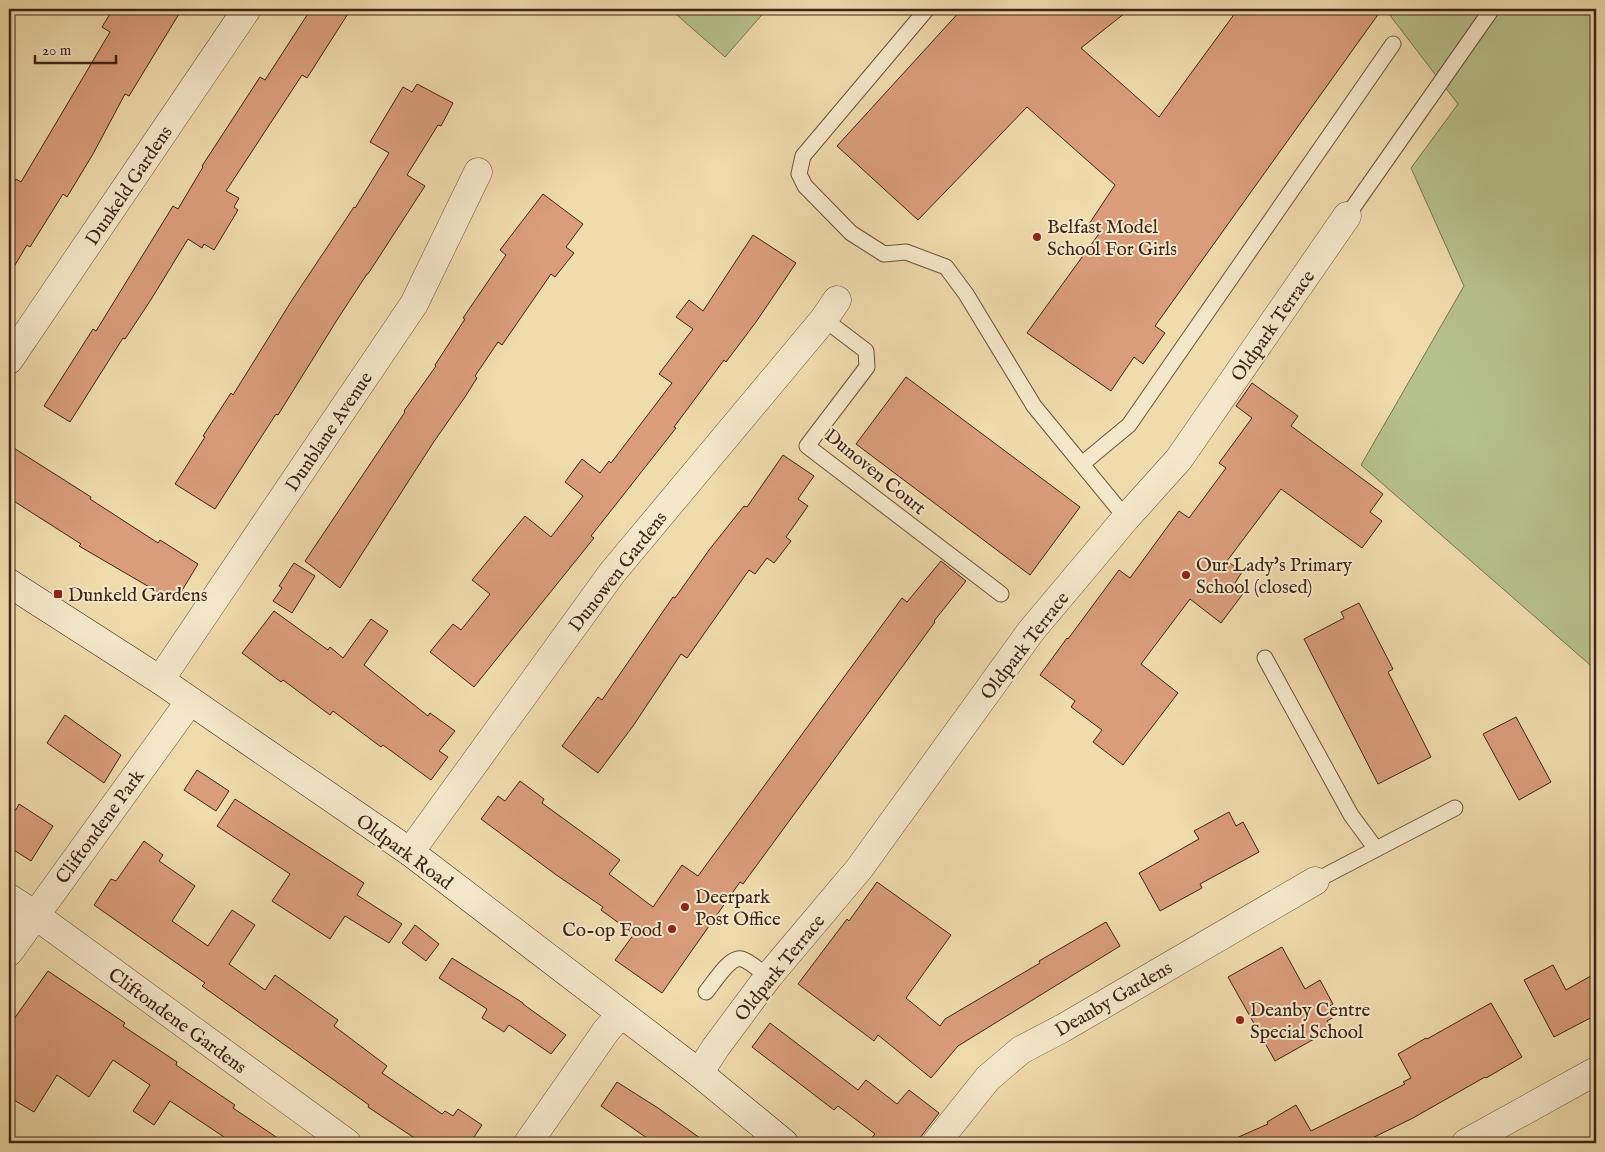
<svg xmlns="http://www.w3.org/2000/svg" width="1605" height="1152" viewBox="0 0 1605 1152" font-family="'IM FELL English',serif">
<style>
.green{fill:#b6c18c;stroke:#7a7252}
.building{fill:#d99d7c;stroke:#3e2417}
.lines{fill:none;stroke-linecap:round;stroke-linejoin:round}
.service-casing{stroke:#6a523c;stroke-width:17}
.minor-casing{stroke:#6a523c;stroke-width:29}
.tertiary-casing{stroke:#6a523c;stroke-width:29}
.secondary-casing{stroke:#3e2417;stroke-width:29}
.service{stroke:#f5e8ca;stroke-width:15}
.minor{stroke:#f5e8ca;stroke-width:28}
.tertiary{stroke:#f5e8ca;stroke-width:28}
.secondary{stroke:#f5e8ca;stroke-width:28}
.poi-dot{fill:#8f2418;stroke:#f5e8ca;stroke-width:2}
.labels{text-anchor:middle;stroke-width:4;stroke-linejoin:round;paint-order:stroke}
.street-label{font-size:19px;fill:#3e2417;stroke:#f5e8ca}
.poi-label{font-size:19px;fill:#3e2417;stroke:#f5e8ca;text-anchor:start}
</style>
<rect width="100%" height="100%" fill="#f0dbad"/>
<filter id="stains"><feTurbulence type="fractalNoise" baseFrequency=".004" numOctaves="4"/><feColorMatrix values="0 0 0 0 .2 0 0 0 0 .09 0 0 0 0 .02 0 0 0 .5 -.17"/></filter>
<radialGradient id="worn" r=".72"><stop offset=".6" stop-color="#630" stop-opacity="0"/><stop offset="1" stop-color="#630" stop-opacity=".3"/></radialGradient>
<g class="green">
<polygon points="670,9 767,9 725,57"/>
<polygon points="1385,9 1596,9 1596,672 1589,664 1361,465 1464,286 1411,168 1458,104"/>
</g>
<g class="building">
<polygon points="113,9 182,9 129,96 125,94 93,154 67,197 63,194 30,247 27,245 9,275 9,190 16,179 21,182 110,32 102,27"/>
<polygon points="311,9 351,9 307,78 302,75 226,191 239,198 234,207 238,210 214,250 204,244 202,248 188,239 152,298 125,339 123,338 70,422 44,406 93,329 96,331 173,206 178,209 203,167 202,166 260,77 265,80"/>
<polygon points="962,9 1130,9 1081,48 1159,117 1238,9 1382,9 1155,326 1165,333 1143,364 1134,357 1111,391 1027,333 1101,231 1089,224 1115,185 1027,107 918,220 837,146"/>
<polygon points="417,84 453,103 441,126 438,125 407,175 425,186 368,274 367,274 337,320 278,415 276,414 215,509 175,484 205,437 203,436 231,393 233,395 292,300 354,207 355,208 389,153 370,142 403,87 412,92"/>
<polygon points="543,194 583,224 566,247 574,253 555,277 551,274 502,345 498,342 475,376 477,378 465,397 433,443 340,588 305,561 405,412 404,411 436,366 435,365 465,319 463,318 506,255 500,250"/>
<polygon points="753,235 796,263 756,322 726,362 724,360 674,427 676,428 591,536 594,538 474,687 430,652 453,624 461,630 490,594 472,580 525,516 551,537 583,496 565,482 582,459 600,473 609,461 611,463 672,383 659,374 693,329 676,317 689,300 703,311"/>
<polygon points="906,377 1080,507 1030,575 856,444"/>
<polygon points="1252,383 1298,416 1291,426 1383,494 1370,512 1382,521 1362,548 1281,489 1227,561 1242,572 1235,583 1245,591 1221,623 1190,599 1141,664 1178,693 1123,765 1093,742 1102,730 1071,707 1075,701 1040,675 1067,638 1068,639 1119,570 1130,578 1179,511 1189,518 1226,468 1219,463 1252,418 1236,406"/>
<polygon points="9,445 91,497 90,499 158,543 160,540 198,564 175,602 79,546 81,544 9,498"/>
<polygon points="783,455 814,476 798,499 808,506 786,537 791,541 774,563 767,558 755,574 749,570 687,658 681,654 633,726 598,773 562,746 598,697 602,700 673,597 675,598 709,550 744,506 747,507"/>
<polygon points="941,561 966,581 934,621 935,622 743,884 740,882 662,993 615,960 634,934 601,910 603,907 555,874 481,819 498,796 505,801 520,781 544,799 542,803 620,860 609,874 653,907 682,865 698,876 902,598 907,602"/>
<polygon points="294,563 315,576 292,613 273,601 282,588 279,586"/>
<polygon points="1359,603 1393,669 1388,672 1431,757 1378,784 1304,639 1344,618 1341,612"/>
<polygon points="274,611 328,650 330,647 343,658 371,619 388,631 364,665 428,716 430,713 455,731 439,751 448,757 431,780 383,745 381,747 333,711 330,715 283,680 281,682 242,653"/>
<polygon points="65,715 121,755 104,783 47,743"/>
<polygon points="1516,717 1551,782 1519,800 1483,734"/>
<polygon points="197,770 229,791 216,811 184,790"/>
<polygon points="235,799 364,883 357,895 402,924 389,943 345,916 330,939 272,901 290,874 217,826"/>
<polygon points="19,804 53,826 31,861 9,847 9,805 16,810"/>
<polygon points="1229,812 1236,826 1243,822 1259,852 1200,884 1202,888 1160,911 1139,873 1199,839 1194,831"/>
<polygon points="144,841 163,855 159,861 195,886 172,921 208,946 232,910 255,925 229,964 265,990 275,975 338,1020 334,1026 387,1066 382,1073 442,1114 445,1111 453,1116 458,1109 482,1125 470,1143 422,1143 368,1107 369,1105 202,986 205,983 94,905 111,879 116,881"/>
<polygon points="877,882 951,935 906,998 940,1026 945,1019 1040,963 1039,961 1106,922 1120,946 958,1046 931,1078 878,1035 874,1041 798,984 847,919 849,921"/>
<polygon points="415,925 439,944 426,961 402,943"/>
<polygon points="1282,947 1305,989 1320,980 1333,1004 1328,1007 1334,1017 1327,1021 1332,1029 1275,1061 1228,977"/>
<polygon points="452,958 523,1003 523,1004 566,1035 551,1054 509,1025 504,1032 482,1018 487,1009 439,978"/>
<polygon points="1553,965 1566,990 1596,973 1596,1015 1554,1037 1524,980"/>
<polygon points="48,971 125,1023 123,1026 177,1062 176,1065 235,1105 233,1108 285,1143 233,1143 170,1101 154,1125 133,1111 150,1085 113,1060 89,1097 57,1075 34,1112 9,1097 9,1026"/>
<polygon points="1491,1003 1522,1057 1486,1078 1485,1077 1413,1118 1362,1143 1225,1143 1268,1124 1267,1122 1296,1105 1311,1131 1405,1084 1403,1082 1411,1078 1398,1054 1426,1038 1427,1039"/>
<polygon points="770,1023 858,1090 866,1080 897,1104 909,1090 939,1113 916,1143 867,1143 875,1134 838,1106 834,1110 752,1047"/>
<polygon points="617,1082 658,1108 707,1143 654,1143 601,1106"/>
</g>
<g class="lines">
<g class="service-casing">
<g id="service">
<polyline points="927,9 803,156 799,174 805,186 851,233 884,254 906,252 946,267 966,294 1034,406 1126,518"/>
<polyline points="1347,216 1492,9"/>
<polyline points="824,319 866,351 867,367 807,446 1001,594"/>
<polyline points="1082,464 1129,425 1393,44"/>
<polyline points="1265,658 1351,815 1376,849"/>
<polyline points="1315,881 1455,808"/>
<path d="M 706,992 C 714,983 729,956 742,959 C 751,962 760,971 768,977"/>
</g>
</g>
<g class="minor-casing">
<g id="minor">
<polyline points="9,360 247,9"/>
<polyline points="160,680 414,304 478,172"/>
<polyline points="410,852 612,573 824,319 837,300"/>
<polyline points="9,898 35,915 347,1143"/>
<polyline points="9,952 190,701"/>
<polyline points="699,1073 716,1047 768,977 859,869 1031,631 1126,518 1179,459 1347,216"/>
<polyline points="528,1143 606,1031 621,1014"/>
<polyline points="936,1143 988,1078 1021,1050 1063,1028 1315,881"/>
</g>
</g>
<g class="tertiary-casing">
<polyline id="tertiary" points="1466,1143 1596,1071"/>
</g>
<g class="secondary-casing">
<polyline id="secondary" points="9,583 160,680 410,852 699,1073 784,1143"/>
</g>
<use href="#service" class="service"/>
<use href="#minor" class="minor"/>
<use href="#tertiary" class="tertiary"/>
<use href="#secondary" class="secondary"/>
</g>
<g class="poi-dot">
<circle cx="1037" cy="237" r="5"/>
<circle cx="1186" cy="575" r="5"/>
<rect x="53" y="589" width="10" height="10" rx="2.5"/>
<circle cx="685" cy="907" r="5"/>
<circle cx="672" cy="929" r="5"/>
<circle cx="1240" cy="1020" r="5"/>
</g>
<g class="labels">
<g class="street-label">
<text transform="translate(128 185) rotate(-56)" y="7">Dunkeld Gardens</text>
<text transform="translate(1272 325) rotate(-55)" y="7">Oldpark Terrace</text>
<text transform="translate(328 431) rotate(-56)" y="7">Dunblane Avenue</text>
<text transform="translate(876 471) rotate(39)" y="7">Dunoven Court</text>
<text transform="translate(617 571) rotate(-52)" y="7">Dunowen Gardens</text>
<text transform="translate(1024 645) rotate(-52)" y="7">Oldpark Terrace</text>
<text transform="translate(99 826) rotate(-54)" y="7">Cliftondene Park</text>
<text transform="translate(405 851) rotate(36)" y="7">Oldpark Road</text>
<text transform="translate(779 967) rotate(-51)" y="7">Oldpark Terrace</text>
<text transform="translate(1113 998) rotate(-30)" y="7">Deanby Gardens</text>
<text transform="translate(178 1020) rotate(36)" y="7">Cliftondene Gardens</text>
</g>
<g class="poi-label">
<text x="1047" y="233">Belfast Model<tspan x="1047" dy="22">School For Girls</tspan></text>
<text x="1196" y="571">Our Lady's Primary<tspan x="1196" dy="22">School (closed)</tspan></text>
<text x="68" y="601">Dunkeld Gardens</text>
<text x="695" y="903">Deerpark<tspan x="695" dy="22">Post Office</tspan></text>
<text x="662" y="936" text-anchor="end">Co-op Food</text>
<text x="1250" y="1016">Deanby Centre<tspan x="1250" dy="22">Special School</tspan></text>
</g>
</g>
<rect width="1605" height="1152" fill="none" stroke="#f0dbad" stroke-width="30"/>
<rect x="10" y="10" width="1585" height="1132" fill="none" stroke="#3e2417" stroke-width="2.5"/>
<rect x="15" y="15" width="1575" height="1122" fill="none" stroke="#3e2417"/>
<path d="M35 55v8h81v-8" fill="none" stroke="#3e2417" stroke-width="2.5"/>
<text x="42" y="55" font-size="15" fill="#3e2417" stroke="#f5e8ca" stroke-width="4" paint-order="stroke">20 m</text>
<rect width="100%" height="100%" filter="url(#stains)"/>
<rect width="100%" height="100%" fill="url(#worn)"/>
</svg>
